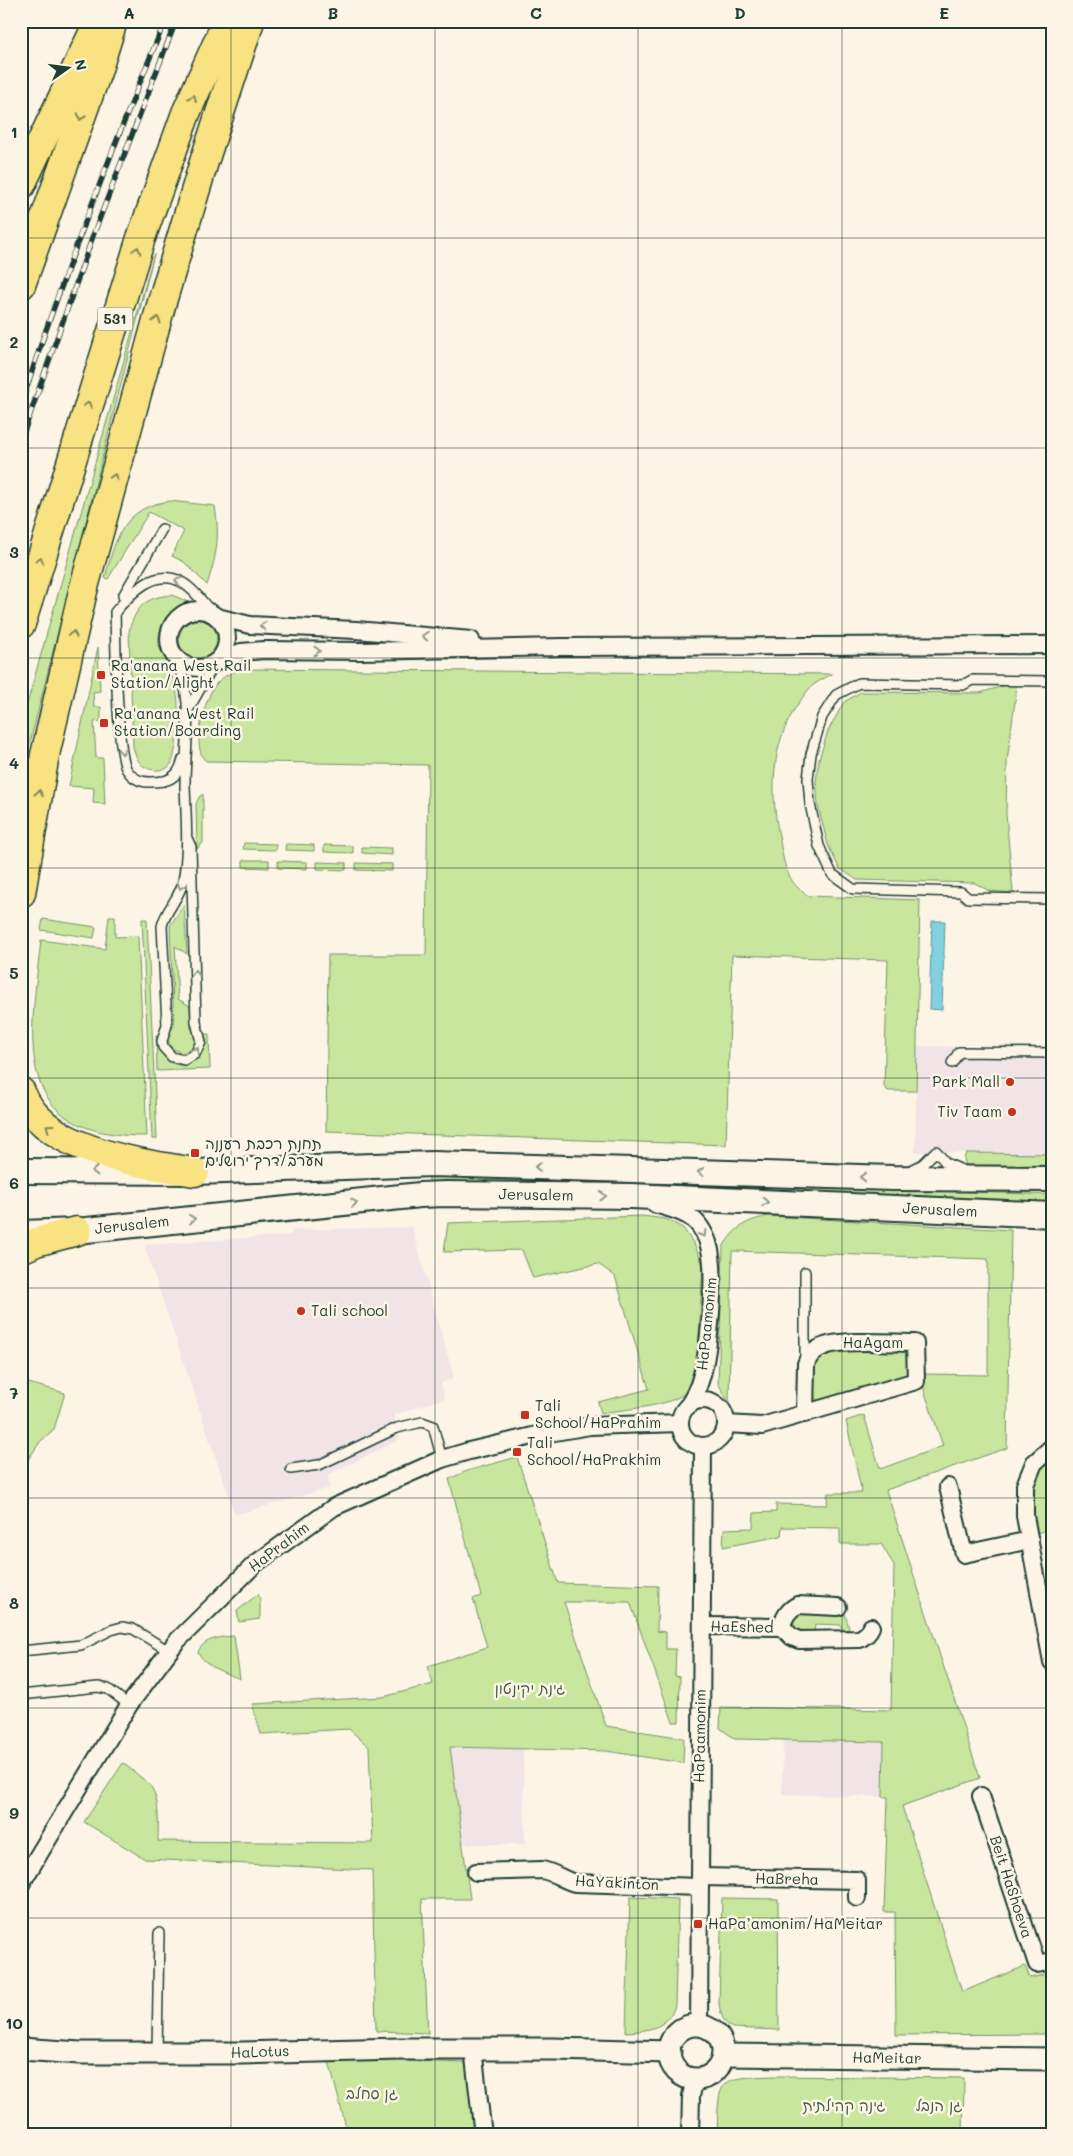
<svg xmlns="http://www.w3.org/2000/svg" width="1073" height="2156" viewBox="0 0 1073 2156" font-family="Mali,'Playpen Sans Hebrew',sans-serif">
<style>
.built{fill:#f0e4e6}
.green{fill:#c8e69e;stroke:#749269}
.water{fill:#82d0e0;stroke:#5a959b}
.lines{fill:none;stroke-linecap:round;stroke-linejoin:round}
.service-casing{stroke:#1f3d34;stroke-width:12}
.minor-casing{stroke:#1f3d34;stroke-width:20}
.tertiary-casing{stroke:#1f3d34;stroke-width:25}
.secondary-casing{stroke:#1f3d34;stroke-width:28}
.motorway-casing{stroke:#1f3d34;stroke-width:31}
.service{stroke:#fcf5e5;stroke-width:9}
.minor{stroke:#fcf5e5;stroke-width:16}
.tertiary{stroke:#fcf5e5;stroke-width:21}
.secondary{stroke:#fcf5e5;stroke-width:24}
.motorway{stroke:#f8e281;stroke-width:28}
.rail-casing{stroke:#1f3d34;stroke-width:5.5}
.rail{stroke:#fcf5e5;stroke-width:4;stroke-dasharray:11;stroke-linecap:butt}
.oneway{stroke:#818757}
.oneway2{stroke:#8e998c}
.grid{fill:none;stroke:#1f3d34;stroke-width:1;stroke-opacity:0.55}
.poi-dot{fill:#c8321e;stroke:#fcf5e5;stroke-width:2}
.labels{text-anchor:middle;stroke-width:5;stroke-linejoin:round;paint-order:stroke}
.shield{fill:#fcf5e5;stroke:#617469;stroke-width:1}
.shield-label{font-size:14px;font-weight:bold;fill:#1f3d34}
.poi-label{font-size:15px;fill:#1f3d34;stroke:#fcf5e5;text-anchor:start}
.street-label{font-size:15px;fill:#1f3d34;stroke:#fcf5e5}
.park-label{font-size:15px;fill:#415f49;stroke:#fcf5e5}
.neatline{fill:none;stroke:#1f3d34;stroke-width:2}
.grid-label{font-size:16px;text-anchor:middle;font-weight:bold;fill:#1f3d34}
</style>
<rect width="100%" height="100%" fill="#fcf5e5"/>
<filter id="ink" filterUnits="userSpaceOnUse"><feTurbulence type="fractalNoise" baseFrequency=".02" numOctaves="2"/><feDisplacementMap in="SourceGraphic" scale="10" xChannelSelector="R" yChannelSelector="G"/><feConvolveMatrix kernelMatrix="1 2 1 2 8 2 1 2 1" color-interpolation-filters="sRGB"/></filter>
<g filter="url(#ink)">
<g class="built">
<polygon points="917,1046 1052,1049 1052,1154 915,1152"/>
<polygon points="412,1227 454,1378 441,1383 445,1398 394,1415 400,1439 328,1475 330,1488 235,1515 144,1245 291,1235 292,1230"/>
<polygon points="783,1740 884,1741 883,1797 782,1794"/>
<polygon points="449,1747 523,1749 525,1844 463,1844"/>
</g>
<g class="green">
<polygon points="154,254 22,774 21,780 21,725"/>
<path d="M 170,501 L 215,506 C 220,538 217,554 207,585 L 184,562 L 172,556 L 184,531 L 149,512 L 108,579 L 105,578 C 115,539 123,507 170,501 Z"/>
<path d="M 172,595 L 188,602 C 172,606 162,619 159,635 C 157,650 164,654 169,666 C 174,679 178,694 178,707 C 179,720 177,753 171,764 C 168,769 163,770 158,770 C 141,770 137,761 133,747 L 129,631 C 136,606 146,597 172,595 Z"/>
<circle cx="198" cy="639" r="19"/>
<polygon points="98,647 100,691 93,692 94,707 101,707 101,721 94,722 96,758 103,758 105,804 93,803 94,788 69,786"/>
<path d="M 243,669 L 832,674 C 825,678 816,682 810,688 C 805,693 802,699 798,704 C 770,745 770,794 780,841 C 784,864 787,884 809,896 L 920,900 L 916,1091 L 888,1091 L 884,1087 L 888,960 L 732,955 L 726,1145 L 326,1131 L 328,955 L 426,955 L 428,765 L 206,761 C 190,748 205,698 216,684 C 223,676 232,672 243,669 Z"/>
<polygon points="1006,685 1017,685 1007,762 1006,814 1013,893 989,891 975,883 857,880 839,868 828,845 818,806 816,781 819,759 828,731 844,702 861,692 980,693"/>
<polygon points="203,794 203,843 197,849 196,804 199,797"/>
<polygon points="244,843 276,844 276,850 243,849"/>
<polygon points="286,844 314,845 314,851 285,850"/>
<polygon points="324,845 353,846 353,853 324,852"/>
<polygon points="362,847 392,848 392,855 362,853"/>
<polygon points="243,860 269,860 269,868 243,867"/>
<polygon points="278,861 307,862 307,869 278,868"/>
<polygon points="317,862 346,863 346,870 317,869"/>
<polygon points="356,863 392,864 392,871 356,870"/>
<path d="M 184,904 L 187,954 L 175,946 L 178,999 L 190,1006 L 191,1027 L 196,1039 L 193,1047 L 183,1053 L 173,1049 C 166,1041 167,1034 174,1026 L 170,926 Z"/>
<path d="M 109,916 L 115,916 L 115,937 L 138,936 L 147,1136 C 8,1137 30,1039 41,940 L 105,949 Z"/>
<polygon points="43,919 96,927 94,938 41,930"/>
<polygon points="142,919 147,919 157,1139 152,1139"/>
<path d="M 203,1034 L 209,1034 L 210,1069 L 157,1071 L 156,1035 C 160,1040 159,1050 164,1056 C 181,1077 207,1058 203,1034 Z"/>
<polygon points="966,1153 1052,1154 1052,1171 966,1167 964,1159"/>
<polygon points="428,1174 719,1182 1052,1195 1052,1204 430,1186"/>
<path d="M 642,1216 L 666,1219 L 683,1228 L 694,1244 L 703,1264 L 697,1372 C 696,1377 695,1383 692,1387 C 677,1407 625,1409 601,1413 L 598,1402 L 649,1389 L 615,1276 L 598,1264 L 533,1278 L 522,1250 L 444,1252 L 448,1223 Z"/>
<path d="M 769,1216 L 1011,1230 L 1007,1448 L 886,1490 L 980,1778 L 902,1806 L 962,1992 L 1025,1966 L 1030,1978 L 1052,1973 L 1051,2034 L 896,2035 L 895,1912 L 884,1912 L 888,1797 L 883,1797 L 884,1742 L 735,1739 L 720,1728 L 721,1707 L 891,1710 L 894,1565 L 881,1544 L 840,1544 L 840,1528 L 782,1527 L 781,1536 L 723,1547 L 724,1529 L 753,1528 L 754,1513 L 776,1512 L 776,1504 L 827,1505 L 828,1493 L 862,1493 L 846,1421 L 864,1415 L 880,1469 L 943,1446 L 924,1390 L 924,1374 L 988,1375 L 988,1259 L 732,1251 L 729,1403 L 718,1383 L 723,1247 C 735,1227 747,1220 769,1216 Z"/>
<path d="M 902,1349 C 911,1355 910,1364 909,1374 L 906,1378 L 821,1403 L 814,1397 L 814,1365 L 817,1357 L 829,1350 Z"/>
<polygon points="21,1381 65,1393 54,1429 40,1442 23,1467 22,1490 26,1513 21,1512"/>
<polygon points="1052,1454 1052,1529 1036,1533 1031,1489 1040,1464"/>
<path d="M 517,1457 L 558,1583 L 658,1586 L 657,1631 L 666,1632 L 666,1649 L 676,1649 L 675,1676 L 680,1677 L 679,1722 L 673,1722 L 630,1602 L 564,1602 L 606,1726 L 684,1738 L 683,1763 L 606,1751 L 450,1747 L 470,1899 L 422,1899 L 428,2033 L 376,2031 L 372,1870 L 145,1859 L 84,1822 L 123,1763 C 131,1770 140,1776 148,1783 C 161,1797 158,1824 158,1841 L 373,1843 L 369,1747 L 349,1729 L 261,1734 L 252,1704 L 383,1697 L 433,1684 L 428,1666 L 487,1647 L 473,1599 L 481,1596 L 449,1479 L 467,1471 Z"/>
<polygon points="258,1594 260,1599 260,1619 239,1622 237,1611"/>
<polygon points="798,1613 845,1614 849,1628 847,1633 842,1634 841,1625 815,1624 814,1634 808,1635 795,1631 793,1619"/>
<path d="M 234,1636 L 240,1679 C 226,1673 205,1667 198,1652 C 204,1638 221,1637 234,1636 Z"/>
<path d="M 630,1897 L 678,1899 L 675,2005 C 669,2028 647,2031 626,2032 Z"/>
<path d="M 722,1898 L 778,1899 L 779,2030 L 732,2028 C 723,2022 721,2015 719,2004 Z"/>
<polygon points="328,2058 466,2063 475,2135 348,2135"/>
<path d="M 775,2076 L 964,2078 L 963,2135 L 717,2135 C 719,2078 716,2078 775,2076 Z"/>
</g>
<polygon class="water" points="932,921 945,921 942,1010 929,1009"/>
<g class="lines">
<g class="service-casing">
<g id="service">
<polyline points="123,596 162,529"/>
<path d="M 173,654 C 196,694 185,742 185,785 C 186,817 189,850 183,881 C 180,898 166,909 162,926 L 167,1025 L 162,1041 L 163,1047 L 172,1057 L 184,1060 L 195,1054 L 201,1042 L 196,1022 L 191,847 L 187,838"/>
<polyline points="1052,681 972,680 963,685 859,683 836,695 822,717 811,754 808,779 810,804 819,846 832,874 853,889 961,892 968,898 1052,899"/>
<polyline points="188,710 215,663"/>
<path d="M 183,759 C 180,770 176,778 164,781 C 150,783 136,784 127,770 C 116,753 116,639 115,612 C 131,593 156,566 183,583 C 195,590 204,604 213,614"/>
<polyline points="952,1063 959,1052 1052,1053"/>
<polyline points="909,1171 923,1164 936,1151 946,1163 962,1170"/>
<polyline points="805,1272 805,1359"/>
<polyline points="291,1469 319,1465 397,1428 422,1422 433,1426 442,1459"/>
<polyline points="21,1651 81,1645 111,1630 122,1627 133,1629 169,1651"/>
<polyline points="21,1695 98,1687 108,1689 129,1705"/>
<polyline points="157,2053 159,1933"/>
</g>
</g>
<g class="minor-casing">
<g id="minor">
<circle cx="198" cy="639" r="29"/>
<polyline points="217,617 250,625 356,630 471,640"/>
<polyline points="218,661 241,652 264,650 360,651 561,647 1052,645"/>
<path d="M 655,1204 C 668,1208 683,1211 694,1220 C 700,1225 707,1237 709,1246 C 717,1272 709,1352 701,1378 C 698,1389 694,1397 688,1406"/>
<circle cx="703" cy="1423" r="23"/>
<path d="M 726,1424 L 762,1426 L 916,1381 L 915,1343 C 894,1343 842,1339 825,1346 C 815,1349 809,1355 806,1364 L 805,1414"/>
<polyline points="1052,1447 1034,1463 1025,1485 1025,1516 1052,1662"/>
<polyline points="948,1487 964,1554 1030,1540"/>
<polyline points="702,1626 782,1627 792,1637 799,1640 860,1639 867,1634 871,1627"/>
<path d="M 782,1627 C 783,1618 789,1609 798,1605 L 838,1607"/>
<polyline points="981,1796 1037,1964 1052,1961"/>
<path d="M 476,1872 L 542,1870 C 554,1872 563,1880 575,1883 L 700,1887"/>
<polyline points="700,1877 857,1880 857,1898"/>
<polyline points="21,1884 129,1705 176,1642 255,1564 334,1507 442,1459 469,1451 537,1435 590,1426 680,1423"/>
<polyline points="699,2025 703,1447"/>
<polyline points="473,2049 483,2135"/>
<polyline points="690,2135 691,2096 695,2078"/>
</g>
</g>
<g class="tertiary-casing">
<g id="tertiary">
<circle cx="696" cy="2052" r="27"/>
<polyline points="21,2049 80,2053 242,2053 401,2049 553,2049 670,2052"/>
<polyline points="723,2055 1052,2059"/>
</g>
</g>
<g class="secondary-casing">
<g id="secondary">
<polyline points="21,1171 195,1172 433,1164 893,1178 1052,1179"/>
<polyline points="21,1233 77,1231 420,1195 445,1194 631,1196 1052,1215"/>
</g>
</g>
<g class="motorway-casing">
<g id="motorway">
<polyline points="21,185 96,27"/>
<polyline points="21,285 97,72 113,21"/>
<polyline points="21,624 141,238 186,113 227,21"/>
<polyline points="21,893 45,755 83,591 162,302 204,162 250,21"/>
<path d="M 21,1092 C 44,1152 140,1163 195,1172"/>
<polyline points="21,1249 36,1242 77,1231"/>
</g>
</g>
<use href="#service" class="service"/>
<use href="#minor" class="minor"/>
<use href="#tertiary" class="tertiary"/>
<use href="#secondary" class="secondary"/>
<use href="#motorway" class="motorway"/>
<g class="rail-casing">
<g id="rail">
<path d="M 21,405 C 62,276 113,147 165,21"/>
<polyline points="21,440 94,233 176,21"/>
</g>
</g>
<use href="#rail" class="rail"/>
</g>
<defs><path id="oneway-chevron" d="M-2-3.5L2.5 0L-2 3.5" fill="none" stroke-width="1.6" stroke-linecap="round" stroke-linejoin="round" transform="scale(1.25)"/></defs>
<g class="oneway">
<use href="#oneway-chevron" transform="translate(193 98) rotate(-66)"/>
<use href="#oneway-chevron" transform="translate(81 117) rotate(110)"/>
<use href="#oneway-chevron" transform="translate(137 250) rotate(-72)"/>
<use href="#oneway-chevron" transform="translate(157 320) rotate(-75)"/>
<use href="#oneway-chevron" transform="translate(88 405) rotate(-73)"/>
<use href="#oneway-chevron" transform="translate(114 477) rotate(-75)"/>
<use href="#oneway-chevron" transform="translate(40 560) rotate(-73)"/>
<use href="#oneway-chevron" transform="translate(73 634) rotate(-77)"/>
<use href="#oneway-chevron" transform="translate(39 793) rotate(-80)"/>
<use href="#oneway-chevron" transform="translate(49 1127) rotate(-144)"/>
</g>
<g class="oneway2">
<use href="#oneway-chevron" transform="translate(178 581) rotate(-158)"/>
<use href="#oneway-chevron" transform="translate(263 626) rotate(-176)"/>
<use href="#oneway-chevron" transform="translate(425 636) rotate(-175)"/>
<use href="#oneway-chevron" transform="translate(317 651) rotate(1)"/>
<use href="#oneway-chevron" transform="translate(122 751) rotate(85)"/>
<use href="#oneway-chevron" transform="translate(181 886) rotate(108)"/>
<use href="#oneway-chevron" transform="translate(195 973) rotate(-91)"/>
<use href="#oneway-chevron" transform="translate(196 1050) rotate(-57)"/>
<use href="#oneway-chevron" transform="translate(538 1167) rotate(-178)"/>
<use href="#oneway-chevron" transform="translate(95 1171) rotate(-180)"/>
<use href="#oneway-chevron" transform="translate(701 1172) rotate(-178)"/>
<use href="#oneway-chevron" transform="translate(863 1177) rotate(-178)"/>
<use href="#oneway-chevron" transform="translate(603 1196) rotate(1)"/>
<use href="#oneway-chevron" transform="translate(765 1202) rotate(3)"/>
<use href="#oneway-chevron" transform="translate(354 1203) rotate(-6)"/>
<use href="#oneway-chevron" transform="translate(192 1219) rotate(-6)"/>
<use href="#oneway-chevron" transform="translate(703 1234) rotate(60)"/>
</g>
</g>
<path class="grid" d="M 231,21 L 231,2135M 435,21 L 435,2135M 638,21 L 638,2135M 842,21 L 842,2135M 21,238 L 1052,238M 21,448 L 1052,448M 21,658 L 1052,658M 21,868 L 1052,868M 21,1078 L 1052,1078M 21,1288 L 1052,1288M 21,1498 L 1052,1498M 21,1708 L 1052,1708M 21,1918 L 1052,1918"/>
<g class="poi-dot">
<rect x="96" y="670" width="10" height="10" rx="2.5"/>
<rect x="99" y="718" width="10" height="10" rx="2.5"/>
<circle cx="1010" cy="1082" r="5"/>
<circle cx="1012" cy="1112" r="5"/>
<rect x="190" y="1148" width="10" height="10" rx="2.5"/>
<circle cx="301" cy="1311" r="5"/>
<rect x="520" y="1410" width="10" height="10" rx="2.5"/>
<rect x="512" y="1447" width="10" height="10" rx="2.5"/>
<rect x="693" y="1919" width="10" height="10" rx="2.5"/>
</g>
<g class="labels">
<rect class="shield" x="97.5" y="307.5" width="35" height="23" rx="4"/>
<g class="shield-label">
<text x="115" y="324">531</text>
</g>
<g class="poi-label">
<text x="111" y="671">Ra'anana West Rail<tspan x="111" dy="17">Station/Alight</tspan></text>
<text x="114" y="719">Ra'anana West Rail<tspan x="114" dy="17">Station/Boarding</tspan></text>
<text x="1000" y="1087" text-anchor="end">Park Mall</text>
<text x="1002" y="1117" text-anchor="end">Tiv Taam</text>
<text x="205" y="1149">תחנת רכבת רעננה<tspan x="205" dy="17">מערב/דרך ירושלים</tspan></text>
<text x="311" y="1316">Tali school</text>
<text x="535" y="1411">Tali<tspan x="535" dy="17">School/HaPrahim</tspan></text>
<text x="527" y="1448">Tali<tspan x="527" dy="17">School/HaPrakhim</tspan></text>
<text x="708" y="1929">HaPa’amonim/HaMeitar</text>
</g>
<g class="street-label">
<text transform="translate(536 1195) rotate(1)" y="5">Jerusalem</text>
<text transform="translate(940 1210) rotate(3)" y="5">Jerusalem</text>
<text transform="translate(132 1225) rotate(-6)" y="5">Jerusalem</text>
<text transform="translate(707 1324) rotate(-84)" y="5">HaPaamonim</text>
<text x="873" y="1348">HaAgam</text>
<text transform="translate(279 1547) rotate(-37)" y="5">HaPrahim</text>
<text transform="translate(742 1627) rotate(1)" y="5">HaEshed</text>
<text transform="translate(700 1736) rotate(-89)" y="5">HaPaamonim</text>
<text transform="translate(787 1879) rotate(1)" y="5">HaBreha</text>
<text transform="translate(617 1883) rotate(3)" y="5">HaYakinton</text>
<text transform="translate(1011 1887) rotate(72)" y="5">Beit HaShoeva</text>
<text transform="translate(260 2052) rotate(-2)" y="5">HaLotus</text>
<text transform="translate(887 2058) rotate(1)" y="5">HaMeitar</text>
</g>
<g class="park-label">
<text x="530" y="1694">גינת יקינטון</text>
<text x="372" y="2099">גן סחלב</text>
<text x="844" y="2111">גינה קהילתית</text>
<text x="939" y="2111">גן הנבל</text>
</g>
</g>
<rect width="1073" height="2156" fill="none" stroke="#fcf5e5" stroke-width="55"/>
<g transform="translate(68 68) rotate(76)" stroke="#fcf5e5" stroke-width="4" paint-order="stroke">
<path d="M0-4L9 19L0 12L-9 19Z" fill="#1f3d34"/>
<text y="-8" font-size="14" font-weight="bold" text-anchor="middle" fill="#1f3d34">N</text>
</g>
<rect x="28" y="28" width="1018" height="2100" class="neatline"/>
<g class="grid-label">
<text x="129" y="19">A</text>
<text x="333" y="19">B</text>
<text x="536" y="19">C</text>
<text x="740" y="19">D</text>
<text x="944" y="19">E</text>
<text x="14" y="138">1</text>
<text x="14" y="348">2</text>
<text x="14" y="558">3</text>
<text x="14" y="769">4</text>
<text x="14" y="979">5</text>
<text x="14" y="1189">6</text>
<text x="14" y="1399">7</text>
<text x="14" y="1609">8</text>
<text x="14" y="1819">9</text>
<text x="14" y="2029">10</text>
</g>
</svg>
